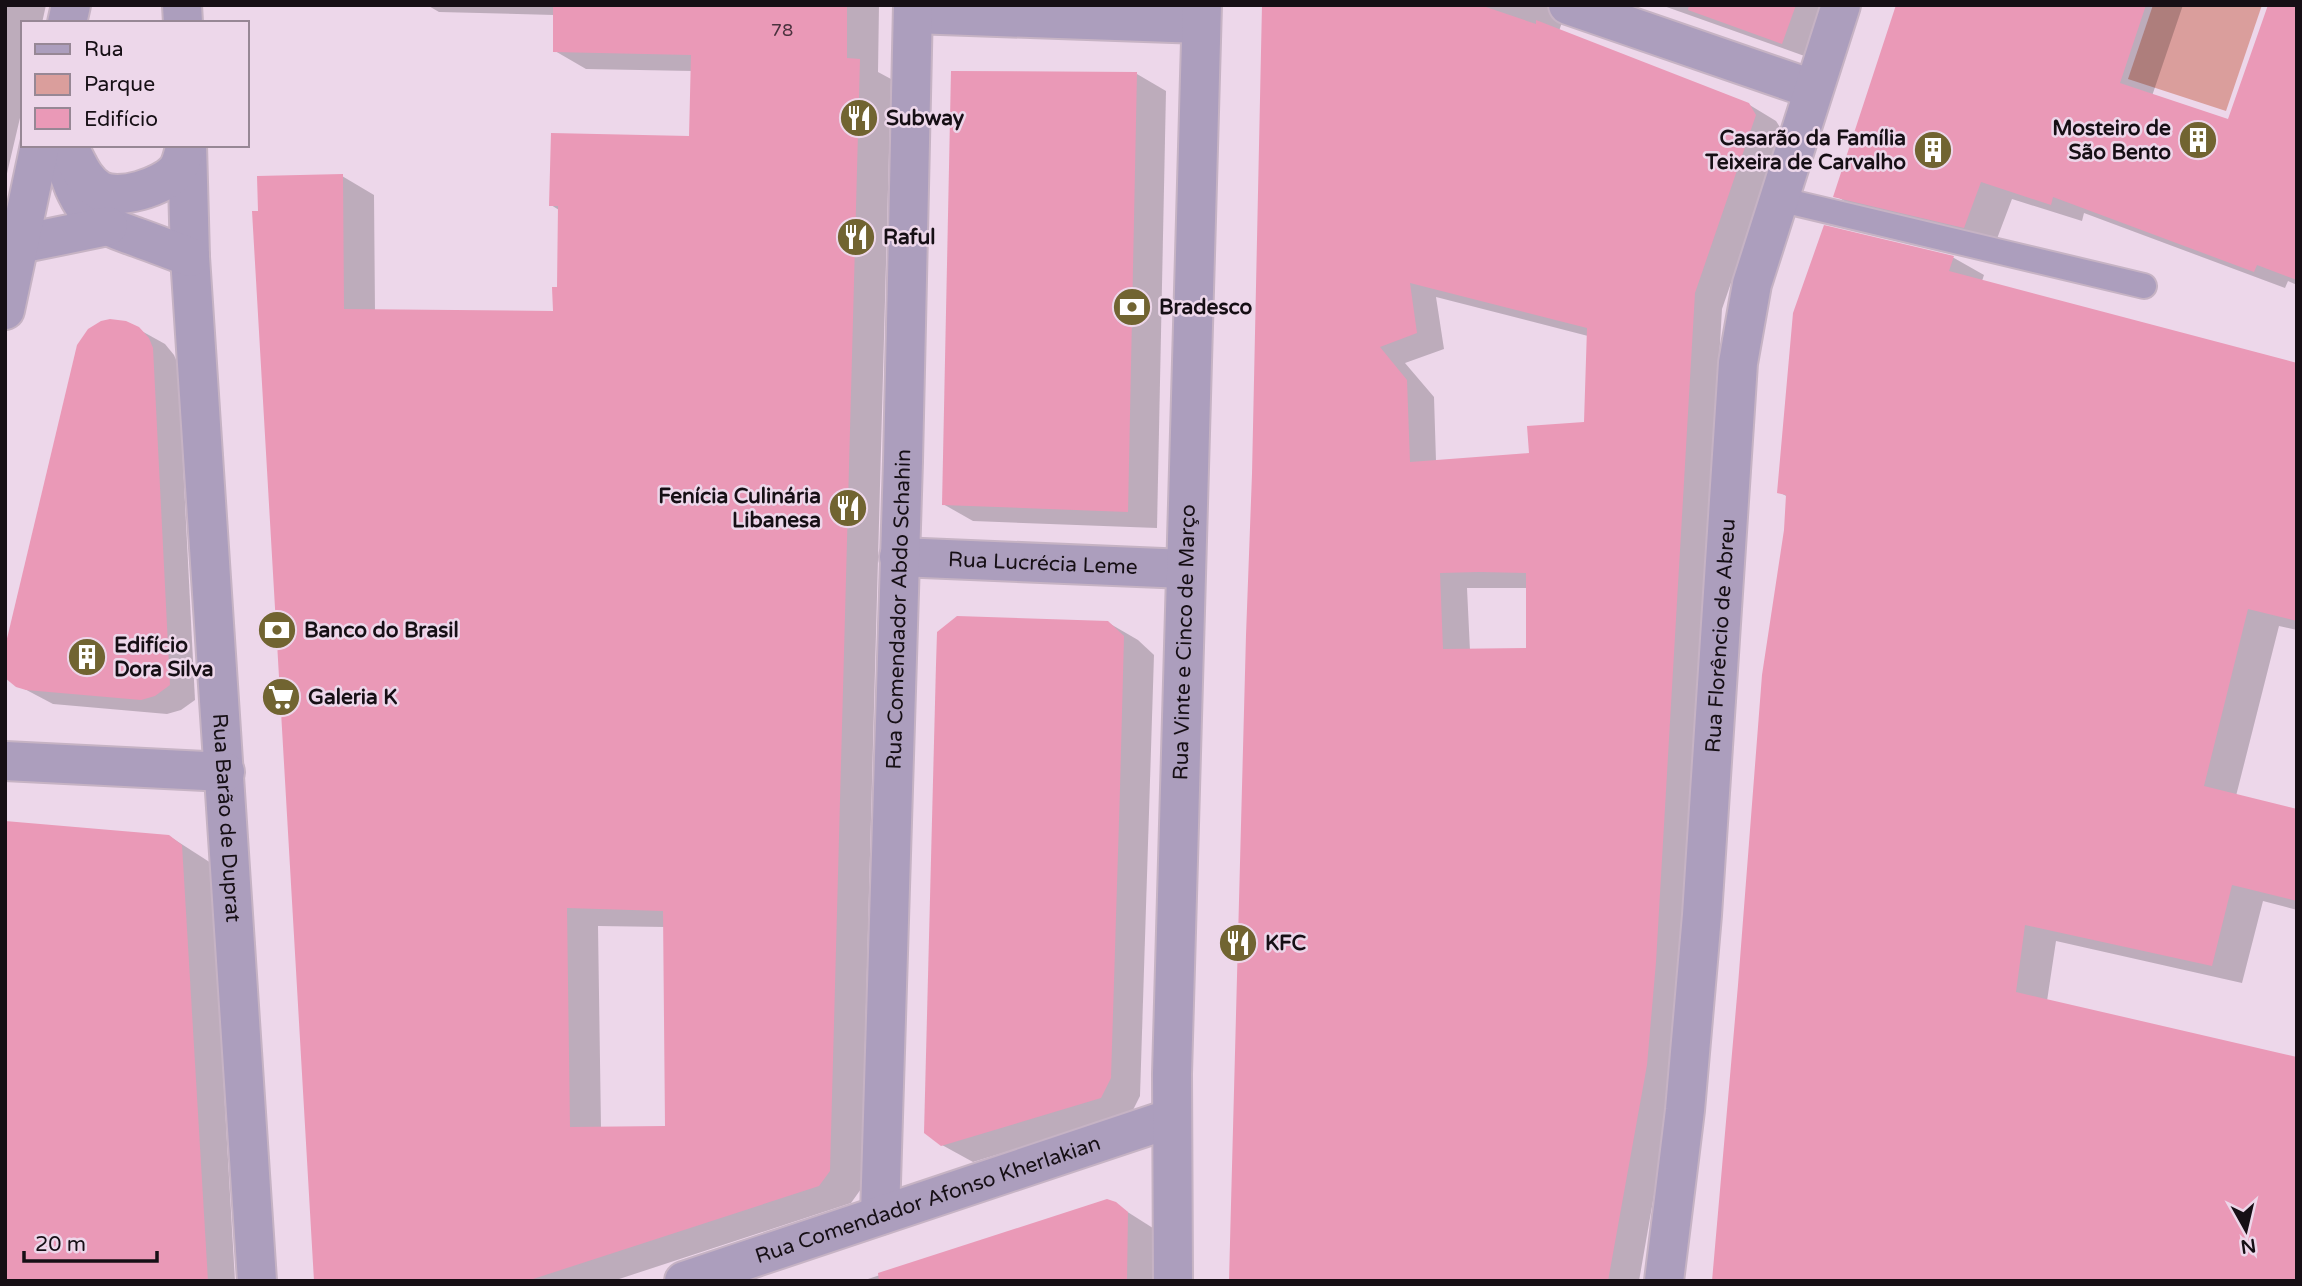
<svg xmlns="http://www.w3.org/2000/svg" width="2302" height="1286" viewBox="0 0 2302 1286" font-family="'Varela Round',sans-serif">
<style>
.green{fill:#da9e9c}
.shadow{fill:#0003;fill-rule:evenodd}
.building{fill:#ea99b7;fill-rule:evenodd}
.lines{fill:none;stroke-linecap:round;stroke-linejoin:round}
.service-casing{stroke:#c6b3c4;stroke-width:28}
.minor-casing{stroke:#c6b3c4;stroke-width:42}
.tertiary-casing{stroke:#c6b3c4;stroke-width:42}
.service{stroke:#ac9ebd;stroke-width:24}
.minor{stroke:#ac9ebd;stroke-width:38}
.tertiary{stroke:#ac9ebd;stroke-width:38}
.labels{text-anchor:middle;stroke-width:5;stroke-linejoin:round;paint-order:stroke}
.number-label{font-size:18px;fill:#4b323e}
.poi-label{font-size:21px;font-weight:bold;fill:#160f15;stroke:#edd7ea;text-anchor:start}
.street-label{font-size:21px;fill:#160f15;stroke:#edd7ea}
</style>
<rect width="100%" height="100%" fill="#edd7ea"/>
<polygon class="green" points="2153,5 2262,5 2226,111 2128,79"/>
<g class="shadow">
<polygon points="5,5 46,5 42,23 23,23 23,105 5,182"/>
<path d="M 427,5 L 879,5 L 878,72 L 891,79 L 861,1189 L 851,1203 L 613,1281 L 316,1281 L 342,176 L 374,195 L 375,311 L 555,313 L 558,289 L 559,210 L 551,205 L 691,137 L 692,71 L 586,69 L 555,51 L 554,15 L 439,12 ZM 598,926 L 665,927 L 667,1128 L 601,1128 Z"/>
<path d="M 1266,5 L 1568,5 L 1559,31 L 1748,104 L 1776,121 L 1783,132 L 1722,309 L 1683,979 L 1674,1081 L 1639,1281 L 1231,1281 ZM 1436,297 L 1588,336 L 1586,423 L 1531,454 L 1436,461 L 1434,397 L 1405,363 L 1444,349 ZM 1467,588 L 1527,588 L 1527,650 L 1470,651 Z"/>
<polygon points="1661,5 1829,5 1810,58"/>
<polygon points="1899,5 2183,5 2152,96 2229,121 2297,5 2297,285 2288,281 2285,288 2084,213 2082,221 2012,199 1995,244 1866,214 1836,196"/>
<polygon points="1137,74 1166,91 1157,528 973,521 943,504"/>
<polygon points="1825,227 1954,258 1984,275 1982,281 2297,364 2297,630 2279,626 2236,796 2297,811 2297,910 2263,901 2242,983 2056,941 2047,1001 1714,1281 1786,530 1788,497 1779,492"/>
<polygon points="138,329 165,344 174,355 178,364 195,700 181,710 167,714 53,704 17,685"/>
<polygon points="1107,622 1138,640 1154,655 1140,1096 1131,1114 973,1162 942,1145"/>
<polygon points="169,836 211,863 235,1281 5,1281"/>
<polygon points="1100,1202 1115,1204 1156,1230 1155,1281 862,1281"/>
</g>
<g class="building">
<path d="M 553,5 L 847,5 L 847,58 L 860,59 L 830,1171 L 819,1186 L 527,1281 L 314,1281 L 252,211 L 258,211 L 257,176 L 343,174 L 344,309 L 553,311 L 552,287 L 557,287 L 558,206 L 549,206 L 551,133 L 689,136 L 691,55 L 553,52 ZM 567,908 L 663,911 L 665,1126 L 570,1127 Z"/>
<path d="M 1262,5 L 1480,5 L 1536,24 L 1536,20 L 1749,103 L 1756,115 L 1695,293 L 1656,962 L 1647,1065 L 1608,1281 L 1229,1281 L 1246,635 L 1252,474 ZM 1410,283 L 1587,328 L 1584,422 L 1527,426 L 1529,453 L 1410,462 L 1407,380 L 1380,347 L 1417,333 ZM 1479,572 L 1526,573 L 1526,648 L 1443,649 L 1440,573 Z"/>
<polygon points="1689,5 1796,5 1782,44 1688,10"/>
<polygon points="1896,5 2146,5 2120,83 2228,119 2268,5 2297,5 2297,280 2257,265 2254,272 2053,197 2051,205 1981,182 1964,228 1833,197"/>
<polygon points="951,71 1137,72 1128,512 942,505"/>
<polygon points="1824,225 1954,256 1949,271 2297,363 2297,621 2248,609 2204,786 2297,809 2297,901 2232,885 2212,966 2025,925 2016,992 2297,1057 2297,1281 1712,1281 1738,985 1762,675 1784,530 1786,495 1777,493 1793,313"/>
<polygon points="110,319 126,321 139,327 149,338 153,348 170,685 155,696 141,700 26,690 16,687 5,678 5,647 77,345 88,329 101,321"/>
<polygon points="957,616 1108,621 1124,636 1120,788 1111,1078 1101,1098 941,1146 924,1133 936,664 937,632"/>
<polygon points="5,821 169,835 182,845 208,1281 5,1281"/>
<polygon points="1107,1199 1116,1202 1128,1212 1127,1281 879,1281 878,1273"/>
</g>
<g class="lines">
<g class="service-casing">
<polyline id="service" points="1778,199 2144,286"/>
</g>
<g class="minor-casing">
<g id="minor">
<polyline points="182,5 183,23"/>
<polyline points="1568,5 1812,89"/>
<polyline points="913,14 1201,24"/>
<path id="s1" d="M 187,145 L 190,257 L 257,1281"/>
<path id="s2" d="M 899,557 L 1186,569"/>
<polyline points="5,761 225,772"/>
<path id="s3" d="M 880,1215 L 903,461 L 913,5"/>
<path id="s4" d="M 684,1281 L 1172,1118"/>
<path id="s5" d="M 1173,1281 L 1172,1074 L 1202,5"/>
<path id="s6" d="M 1664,1281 L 1685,1110 L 1702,915 L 1738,363 L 1752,284 L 1841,5"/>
</g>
</g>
<g class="tertiary-casing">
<g id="tertiary">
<polyline points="67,23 71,5"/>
<path d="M 63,145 C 66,172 77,205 99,221 C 111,229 126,233 139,238 C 156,244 173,251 190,257"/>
<path d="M 73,155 C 80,169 86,182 99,190 C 119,201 162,187 176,171 C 182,164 183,153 186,145"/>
<polyline points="20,244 108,226"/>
<polyline points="5,310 40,145"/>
</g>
</g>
<use href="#service" class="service"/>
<use href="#minor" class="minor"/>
<use href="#tertiary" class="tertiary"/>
</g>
<defs>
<g id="restaurant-disc" transform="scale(2.0125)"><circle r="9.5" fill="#716431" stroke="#edd7ea"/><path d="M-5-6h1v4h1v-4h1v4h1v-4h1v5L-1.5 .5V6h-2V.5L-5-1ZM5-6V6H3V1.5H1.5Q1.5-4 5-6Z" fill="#fff"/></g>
<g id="building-disc" transform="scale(2.0125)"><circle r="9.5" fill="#716431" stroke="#edd7ea"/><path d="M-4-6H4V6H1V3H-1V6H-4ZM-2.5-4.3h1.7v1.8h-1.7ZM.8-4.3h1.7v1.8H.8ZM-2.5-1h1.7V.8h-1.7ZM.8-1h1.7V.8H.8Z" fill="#fff"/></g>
<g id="bank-disc" transform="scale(2.0125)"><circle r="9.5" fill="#716431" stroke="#edd7ea"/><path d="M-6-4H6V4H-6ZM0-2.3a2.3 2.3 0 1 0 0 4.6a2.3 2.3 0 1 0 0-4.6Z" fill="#fff"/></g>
<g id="supermarket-disc" transform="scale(2.0125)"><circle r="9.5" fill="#716431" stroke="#edd7ea"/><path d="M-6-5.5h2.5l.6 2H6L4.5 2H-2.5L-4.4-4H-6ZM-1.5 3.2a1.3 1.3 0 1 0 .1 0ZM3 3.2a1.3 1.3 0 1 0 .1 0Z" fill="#fff"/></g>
</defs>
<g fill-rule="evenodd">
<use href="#restaurant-disc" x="859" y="118"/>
<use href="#building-disc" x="2198" y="140"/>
<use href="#building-disc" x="1933" y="150"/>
<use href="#restaurant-disc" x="856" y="237"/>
<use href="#bank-disc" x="1132" y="307"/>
<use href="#restaurant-disc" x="848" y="508"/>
<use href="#bank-disc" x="277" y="630"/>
<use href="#building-disc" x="87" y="657"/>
<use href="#supermarket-disc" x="281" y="697"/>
<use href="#restaurant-disc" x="1238" y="943"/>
</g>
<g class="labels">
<g class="number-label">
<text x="782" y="36">78</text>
</g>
<g class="poi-label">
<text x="886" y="125">Subway</text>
<text x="2171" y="135" text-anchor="end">Mosteiro de<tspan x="2171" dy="24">São Bento</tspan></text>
<text x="1906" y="145" text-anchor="end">Casarão da Família<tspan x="1906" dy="24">Teixeira de Carvalho</tspan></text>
<text x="883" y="244">Raful</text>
<text x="1159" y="314">Bradesco</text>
<text x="821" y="503" text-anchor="end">Fenícia Culinária<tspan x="821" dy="24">Libanesa</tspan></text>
<text x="304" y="637">Banco do Brasil</text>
<text x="114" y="652">Edifício<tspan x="114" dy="24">Dora Silva</tspan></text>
<text x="308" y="704">Galeria K</text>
<text x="1265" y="950">KFC</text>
</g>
<g class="street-label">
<text dy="7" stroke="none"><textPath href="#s2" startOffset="144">Rua Lucrécia Leme</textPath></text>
<text dy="7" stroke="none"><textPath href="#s3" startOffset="606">Rua Comendador Abdo Schahin</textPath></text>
<text dy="7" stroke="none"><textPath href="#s6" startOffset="648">Rua Florêncio de Abreu</textPath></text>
<text dy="7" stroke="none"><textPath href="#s5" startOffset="639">Rua Vinte e Cinco de Março</textPath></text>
<text dy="7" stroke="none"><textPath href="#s1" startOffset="674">Rua Barão de Duprat</textPath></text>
<text dy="7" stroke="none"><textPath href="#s4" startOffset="257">Rua Comendador Afonso Kherlakian</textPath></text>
</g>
</g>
<rect width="2302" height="1286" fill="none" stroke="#160f15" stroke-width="14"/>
<rect x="21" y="21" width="228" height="126" fill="#edd7ea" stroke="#978795" stroke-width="2"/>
<rect x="35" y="44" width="35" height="10" fill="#ac9ebd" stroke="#978795" stroke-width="2"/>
<text x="84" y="56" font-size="21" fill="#160f15">Rua</text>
<rect x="35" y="74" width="35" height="21" fill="#da9e9c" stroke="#978795" stroke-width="2"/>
<text x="84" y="91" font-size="21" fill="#160f15">Parque</text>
<rect x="35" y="108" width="35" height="21" fill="#ea99b7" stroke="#978795" stroke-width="2"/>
<text x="84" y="126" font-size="21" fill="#160f15">Edifício</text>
<g transform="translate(2246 1230) rotate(172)" stroke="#edd7ea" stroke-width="5" paint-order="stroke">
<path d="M0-5L12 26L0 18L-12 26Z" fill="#160f15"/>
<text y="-10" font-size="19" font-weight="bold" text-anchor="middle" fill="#160f15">N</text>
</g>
<path d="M24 1251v10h133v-10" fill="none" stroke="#160f15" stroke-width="3.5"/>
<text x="35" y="1251" font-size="21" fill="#160f15" stroke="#edd7ea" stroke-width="5" paint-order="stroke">20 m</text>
</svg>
